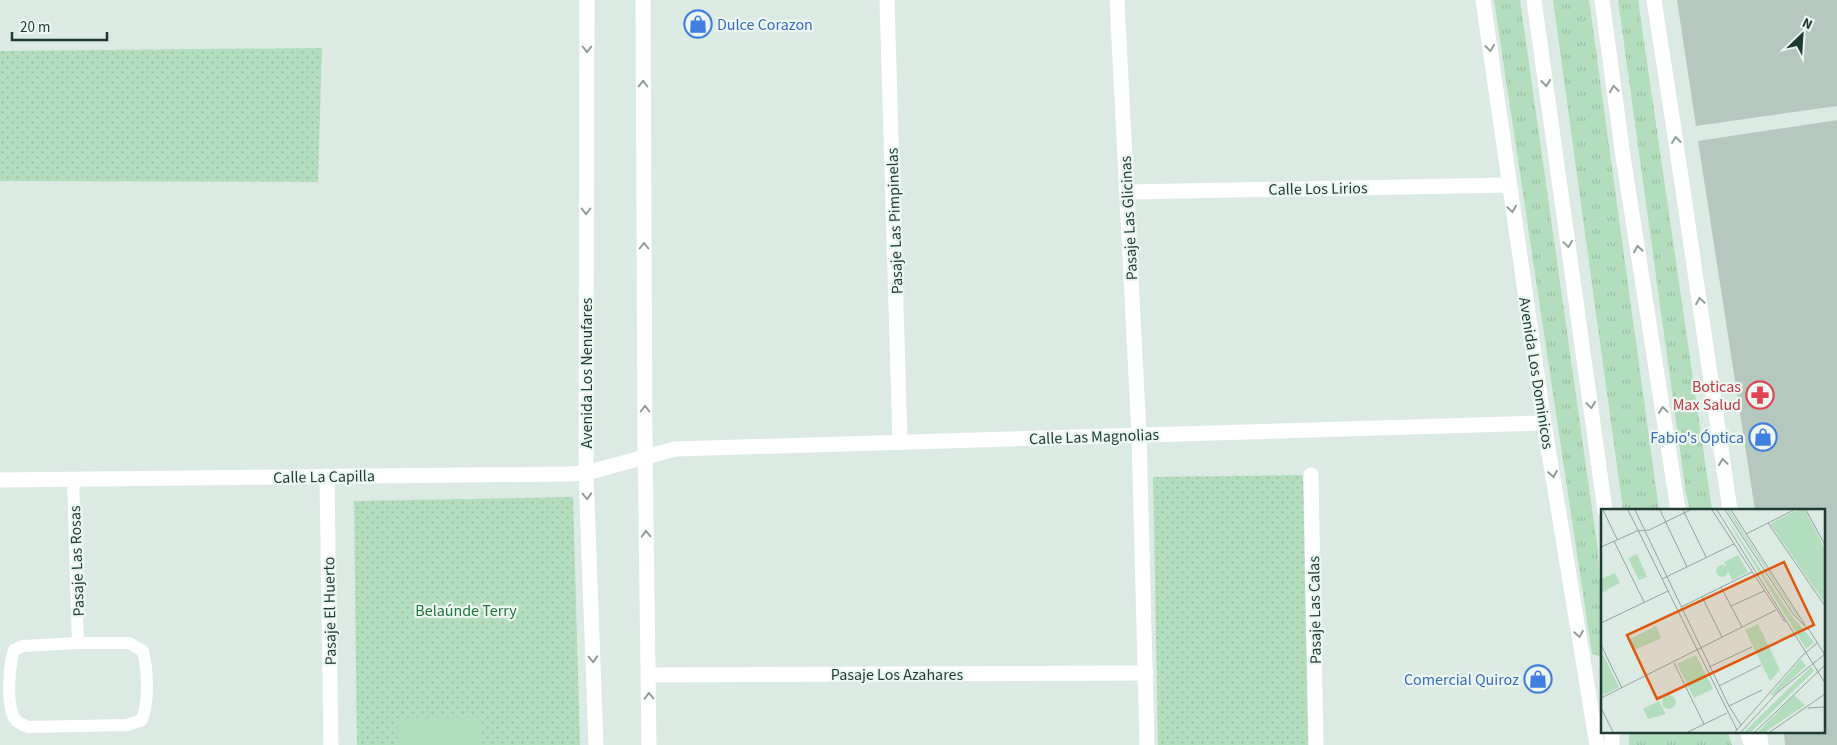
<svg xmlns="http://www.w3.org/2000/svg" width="1837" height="745" viewBox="0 0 1837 745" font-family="'Source Sans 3',sans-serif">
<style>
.grass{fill:url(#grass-tufts)}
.park{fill:url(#park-dots)}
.pitch{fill:#b2debd}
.building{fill:#b4c8bf}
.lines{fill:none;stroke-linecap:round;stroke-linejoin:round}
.service{stroke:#fff;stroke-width:12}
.pedestrian{stroke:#fff;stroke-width:15}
.minor{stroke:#fff;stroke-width:15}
.tertiary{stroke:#fff;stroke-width:15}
.secondary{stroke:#fff;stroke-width:15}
.oneway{stroke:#8e9d98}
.labels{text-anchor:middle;stroke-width:4.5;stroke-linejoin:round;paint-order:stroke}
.shop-label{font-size:16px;fill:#366cbe;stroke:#edf7f2;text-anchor:end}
.street-label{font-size:16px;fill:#1d3b32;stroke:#edf7f2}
.health-label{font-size:16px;fill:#be3a42;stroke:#edf7f2;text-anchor:end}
.park-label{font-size:16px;fill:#247541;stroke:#edf7f2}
.inset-road{fill:none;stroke:#90a49d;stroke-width:1}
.view{fill:#de580e;fill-opacity:0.15;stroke:#de580e;stroke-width:2.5}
.inset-edge{fill:none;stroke:#1d3b32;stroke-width:2.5}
</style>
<defs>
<pattern id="grass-tufts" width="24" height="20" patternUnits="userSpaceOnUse" patternTransform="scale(1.25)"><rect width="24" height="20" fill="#b2debd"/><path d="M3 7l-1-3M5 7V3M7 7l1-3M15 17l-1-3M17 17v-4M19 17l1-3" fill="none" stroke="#99bfa3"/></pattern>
<pattern id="park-dots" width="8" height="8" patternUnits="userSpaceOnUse" patternTransform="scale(1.25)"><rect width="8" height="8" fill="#b2debd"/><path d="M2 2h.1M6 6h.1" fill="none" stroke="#99bfa3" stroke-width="1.8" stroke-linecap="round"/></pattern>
</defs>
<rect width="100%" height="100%" fill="#dceae4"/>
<g class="grass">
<polygon points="1494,0 1520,0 1598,551 1601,606 1600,656 1592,654"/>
<polygon points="1553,0 1589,0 1659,510 1623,510"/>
<polygon points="1618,0 1638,0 1712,510 1690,510 1686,494"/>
<polygon points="1629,731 1727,731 1732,745 1629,745"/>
</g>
<g class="park">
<polygon points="322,48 318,182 0,181 0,51"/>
<polygon points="1303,475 1308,745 1158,745 1153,477"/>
<polygon points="573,497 580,745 357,745 354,501"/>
</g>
<polygon class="pitch" points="482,717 482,745 398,745 397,718"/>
<g class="building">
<polygon points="1677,0 1837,0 1837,106 1696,126"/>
<polygon points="1837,120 1837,745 1785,745 1784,731 1823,731 1823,510 1755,510 1698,141"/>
</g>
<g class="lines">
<g class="service">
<polyline points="73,479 78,643"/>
<path d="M 78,643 L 129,643 L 143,651 C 148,672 149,700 142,720 L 127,725 L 28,727 C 23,725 17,723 15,719 C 6,706 9,665 14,650 L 23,646 Z"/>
</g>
<g class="pedestrian">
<polyline points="1139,435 1147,745"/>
<polyline points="1311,475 1316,745"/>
</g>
<g class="minor">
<polyline points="887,0 900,442"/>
<polyline points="1117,0 1139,435"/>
<polyline points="1127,192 1509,185"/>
<polyline points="327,476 331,745"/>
<polyline points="0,480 568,474 586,473 675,449 1544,423"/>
<polyline points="648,675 1146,673"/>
</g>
<g class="tertiary">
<polyline points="587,0 586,473 596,745"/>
<polyline points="643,0 645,443 649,745"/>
<polyline points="1483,0 1544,423 1597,745"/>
<polyline points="1654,0 1675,136 1730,510"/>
<polyline points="1759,731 1761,745"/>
</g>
<g class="secondary">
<polyline points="1534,0 1605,510"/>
<polyline points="1602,0 1623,156 1678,510"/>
<polyline points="1747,731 1752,745"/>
<polyline points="1612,745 1612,731"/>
</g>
</g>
<defs><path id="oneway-chevron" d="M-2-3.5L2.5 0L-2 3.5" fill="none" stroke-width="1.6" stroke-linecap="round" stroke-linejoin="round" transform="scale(1.25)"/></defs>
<g class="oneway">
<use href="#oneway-chevron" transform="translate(1490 48) rotate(82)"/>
<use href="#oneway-chevron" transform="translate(587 49) rotate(90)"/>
<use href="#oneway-chevron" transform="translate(1546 83) rotate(82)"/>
<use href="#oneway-chevron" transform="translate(643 84) rotate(-90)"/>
<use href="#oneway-chevron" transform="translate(1614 89) rotate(-98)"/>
<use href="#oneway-chevron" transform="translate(1676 140) rotate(-97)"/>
<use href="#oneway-chevron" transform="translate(1512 209) rotate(82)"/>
<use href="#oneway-chevron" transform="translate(586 211) rotate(90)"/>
<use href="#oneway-chevron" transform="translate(1568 244) rotate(82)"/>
<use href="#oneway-chevron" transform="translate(644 246) rotate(-90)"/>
<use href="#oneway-chevron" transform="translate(1638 249) rotate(-99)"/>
<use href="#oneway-chevron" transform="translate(1700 301) rotate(-99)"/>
<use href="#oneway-chevron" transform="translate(1591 405) rotate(82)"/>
<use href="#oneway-chevron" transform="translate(645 409) rotate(-90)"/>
<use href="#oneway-chevron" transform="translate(1663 410) rotate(-98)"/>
<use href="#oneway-chevron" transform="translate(1723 462) rotate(-98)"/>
<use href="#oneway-chevron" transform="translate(1553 474) rotate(81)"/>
<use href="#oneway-chevron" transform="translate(587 496) rotate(88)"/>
<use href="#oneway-chevron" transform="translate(646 534) rotate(-91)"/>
<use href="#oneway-chevron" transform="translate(1579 634) rotate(81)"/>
<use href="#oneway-chevron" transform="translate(593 659) rotate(88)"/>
<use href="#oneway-chevron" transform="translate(649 696) rotate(-91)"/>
</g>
<defs>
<g id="shop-ring" transform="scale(1.4375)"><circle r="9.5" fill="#edf7f2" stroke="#3f7fe0" stroke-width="1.5"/><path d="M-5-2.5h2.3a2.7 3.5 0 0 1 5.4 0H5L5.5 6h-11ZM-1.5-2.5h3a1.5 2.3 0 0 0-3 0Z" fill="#3f7fe0"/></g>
<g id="pharmacy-ring" transform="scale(1.4375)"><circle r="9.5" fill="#edf7f2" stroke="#e0444e" stroke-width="1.5"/><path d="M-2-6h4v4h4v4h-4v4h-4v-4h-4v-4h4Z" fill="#e0444e"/></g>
</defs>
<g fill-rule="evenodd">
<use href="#shop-ring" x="698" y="24"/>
<use href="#pharmacy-ring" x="1760" y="395"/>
<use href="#shop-ring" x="1763" y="437"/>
<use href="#shop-ring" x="1538" y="679"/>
</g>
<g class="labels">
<g class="shop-label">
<text x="717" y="30" text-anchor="start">Dulce Corazon</text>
<text x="1744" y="443">Fabio's Óptica</text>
<text x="1519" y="685">Comercial Quiroz</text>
</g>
<g class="street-label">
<text transform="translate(1318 188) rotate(-1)" y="6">Calle Los Lirios</text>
<text transform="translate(1128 218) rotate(-93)" y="6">Pasaje Las Glicinas</text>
<text transform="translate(894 221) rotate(-92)" y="6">Pasaje Las Pimpinelas</text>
<text transform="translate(586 373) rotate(-90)" y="6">Avenida Los Nenufares</text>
<text transform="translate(1537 373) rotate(81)" y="6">Avenida Los Dominicos</text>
<text transform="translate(1094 436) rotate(-2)" y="6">Calle Las Magnolias</text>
<text transform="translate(324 476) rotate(-1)" y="6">Calle La Capilla</text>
<text transform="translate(76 561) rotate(-92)" y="6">Pasaje Las Rosas</text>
<text transform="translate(1314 610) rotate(-91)" y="6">Pasaje Las Calas</text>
<text transform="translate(329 611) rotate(-91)" y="6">Pasaje El Huerto</text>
<text x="897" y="680">Pasaje Los Azahares</text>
</g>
<g class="health-label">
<text x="1741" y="392">Boticas<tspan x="1741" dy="18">Max Salud</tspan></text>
</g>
<g class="park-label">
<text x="466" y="616">Belaúnde Terry</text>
</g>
</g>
<g transform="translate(1601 509)">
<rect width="224" height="224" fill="#dceae4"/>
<path d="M 120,1 L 190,106 L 213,133 L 205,140 ZM 126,1 L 128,1 L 199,110 L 196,108 ZM 200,150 L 205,157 L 172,187 L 170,185 ZM 210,158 L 213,162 L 150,223 L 143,223 ZM 193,186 L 204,196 L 164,223 L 157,223 ZM61 193a7 7 0 1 1 14 0a7 7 0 1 1-14 0ZM 58,192 L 65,205 L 47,210 L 42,200 Z" fill="#b2debd"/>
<path d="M 196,1 L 204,1 L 224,40 L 224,94 L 169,15 ZM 36,45 L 46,68 L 38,71 L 27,49 ZM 137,46 L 147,63 L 131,71 L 123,53 ZM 14,64 L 19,74 L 0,84 L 0,70 ZM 157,115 L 179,161 L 169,172 L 144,121 ZM 55,117 L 60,129 L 32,142 L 27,131 ZM 0,141 L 18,178 L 0,187 ZM 95,146 L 112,180 L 93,189 L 76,155 Z" fill="#b2debd"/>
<path d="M 199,17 L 210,36 L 196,44 L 186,24 ZM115 62a6 6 0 1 1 12 0a6 6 0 1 1-12 0Z" fill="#b2debd"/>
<path class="inset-road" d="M 2,1 L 16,30M 27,1 L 136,221M 34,1 L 128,197 L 140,216M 59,1 L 86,58M 82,1 L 105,48M 111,1 L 184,113M 116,1 L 224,174M 124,1 L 192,105 L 209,122 L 224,146M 130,1 L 204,116M 205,1 L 224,36M 167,14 L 224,97M 145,25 L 193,1M 13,32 L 43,93M 0,38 L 36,22 L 48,21 L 89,1M 61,70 L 133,35M 120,78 L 141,118M 101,88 L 121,128M 130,97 L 163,82M 80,98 L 151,63M 0,114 L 67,82M 0,136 L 21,179M 73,154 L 103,215M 108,158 L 151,138M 118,177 L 160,156M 0,189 L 175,101M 128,197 L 161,181M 0,199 L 12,223M 207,199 L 224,198M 87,223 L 126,204M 134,223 L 201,147 L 216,134M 140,223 L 177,183 L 224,145M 154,223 L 224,156M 169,223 L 224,185"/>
<path class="view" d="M 183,53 L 213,116 L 56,190 L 26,126 Z"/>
<rect width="224" height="224" class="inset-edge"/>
</g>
<g transform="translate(1802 35) rotate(25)" stroke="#edf7f2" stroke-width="4" paint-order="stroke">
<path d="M0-4L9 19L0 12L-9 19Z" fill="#1d3b32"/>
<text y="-8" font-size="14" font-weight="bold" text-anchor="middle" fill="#1d3b32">N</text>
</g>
<path d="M12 32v8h95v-8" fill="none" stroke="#1d3b32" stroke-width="2.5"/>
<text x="20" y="32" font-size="15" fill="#1d3b32" stroke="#edf7f2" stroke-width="4" paint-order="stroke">20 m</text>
</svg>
